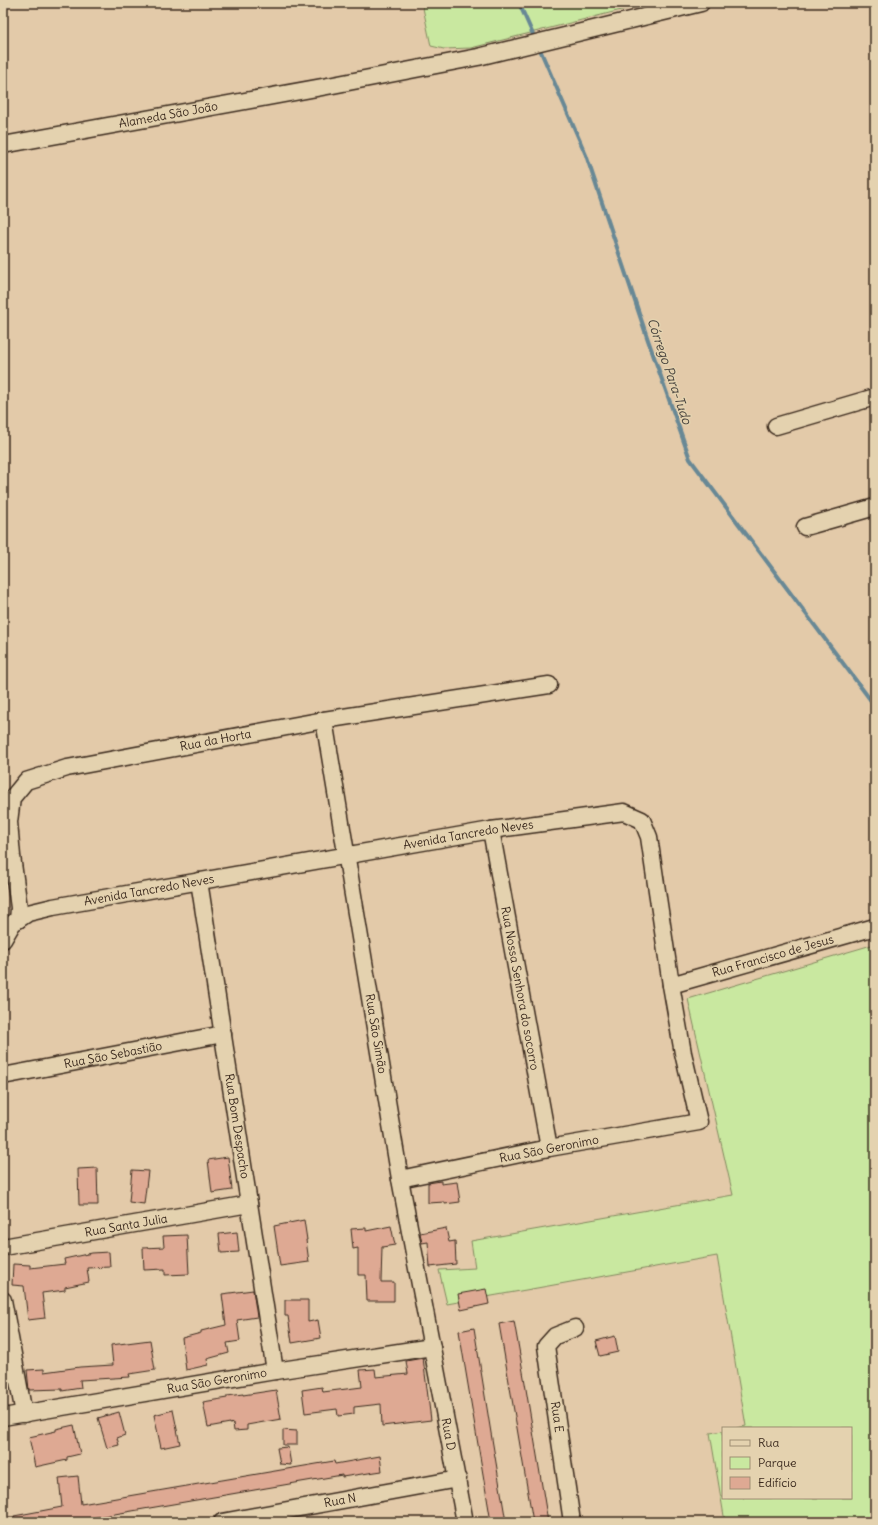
<svg xmlns="http://www.w3.org/2000/svg" width="878" height="1525" viewBox="0 0 878 1525" font-family="Delius,sans-serif">
<style>
.green{fill:#c9e8a0;stroke:#82895f}
.lines{fill:none;stroke-linecap:round;stroke-linejoin:round}
.stream{stroke:#678895;stroke-width:4}
.building{fill:#dea993;stroke:#3b2a1e}
.minor-casing{stroke:#3b2a1e;stroke-width:19}
.minor{stroke:#e4d2af;stroke-width:16}
.labels{text-anchor:middle;stroke-width:3;stroke-linejoin:round;paint-order:stroke}
.street-label{font-size:12px;fill:#3b2a1e;stroke:#e4d2af}
.water-label{font-size:13px;font-style:italic;fill:#46413c;stroke:#e4d2af}
</style>
<rect width="100%" height="100%" fill="#e3caa9"/>
<filter id="ink" filterUnits="userSpaceOnUse"><feTurbulence type="fractalNoise" baseFrequency=".025" numOctaves="2"/><feDisplacementMap in="SourceGraphic" scale="8" xChannelSelector="R" yChannelSelector="G"/><feConvolveMatrix kernelMatrix="1 2 1 2 8 2 1 2 1" color-interpolation-filters="sRGB"/></filter>
<g filter="url(#ink)">
<g class="green">
<polygon points="422,3 649,3 471,48 444,49 431,46"/>
<polygon points="875,944 875,1522 725,1522 710,1433 723,1431 723,1498 851,1498 851,1428 737,1428 746,1426 717,1256 447,1304 439,1270 475,1268 471,1241 733,1195 688,999"/>
</g>
<g class="lines">
<g class="stream">
<polyline points="519,3 535,39"/>
<polyline points="538,45 586,155 648,340 690,459 875,706"/>
</g>
</g>
<g class="building">
<polygon points="228,1157 232,1190 212,1193 208,1160"/>
<polygon points="97,1168 98,1205 79,1205 78,1169"/>
<polygon points="132,1170 148,1171 144,1204 129,1202"/>
<polygon points="441,1181 441,1184 457,1182 460,1202 445,1204 445,1202 428,1203 428,1183"/>
<polygon points="304,1220 307,1240 306,1240 309,1262 280,1266 274,1226"/>
<polygon points="391,1226 395,1245 382,1247 381,1282 394,1282 394,1301 367,1301 366,1275 358,1275 358,1248 353,1249 351,1229 366,1228 366,1231"/>
<polygon points="446,1228 449,1242 455,1241 456,1264 430,1267 428,1242 422,1243 420,1233"/>
<polygon points="237,1232 239,1252 221,1253 219,1234"/>
<polygon points="187,1235 189,1274 165,1275 165,1269 144,1270 143,1248 164,1247 163,1236"/>
<polygon points="109,1252 110,1267 87,1268 89,1282 65,1287 65,1290 42,1293 45,1318 28,1320 24,1286 12,1285 13,1264 30,1265 30,1268 65,1264 64,1259 92,1253"/>
<polygon points="486,1289 489,1304 461,1310 458,1294"/>
<polygon points="253,1290 257,1317 237,1320 240,1341 227,1343 229,1353 207,1359 208,1365 186,1370 182,1338 201,1333 201,1331 226,1325 222,1294"/>
<polygon points="285,1300 308,1300 308,1322 318,1320 321,1338 292,1343 288,1316 285,1316"/>
<polygon points="514,1321 525,1383 548,1522 533,1522 517,1428 499,1324"/>
<polygon points="474,1328 491,1433 506,1522 491,1522 459,1331"/>
<polygon points="615,1336 618,1352 600,1356 596,1341"/>
<polygon points="150,1340 155,1370 129,1374 130,1377 80,1380 81,1388 62,1391 62,1389 29,1390 27,1370 44,1369 44,1372 80,1367 113,1365 111,1345"/>
<polygon points="423,1358 431,1420 382,1426 381,1404 354,1407 354,1414 338,1416 337,1409 305,1413 302,1390 322,1387 323,1392 362,1387 360,1370 375,1369 376,1377 408,1374 406,1361"/>
<polygon points="276,1390 281,1419 247,1425 247,1430 234,1431 233,1423 230,1424 230,1423 208,1427 203,1402 227,1398 227,1396 243,1394 243,1395"/>
<polygon points="173,1410 180,1444 161,1448 154,1415"/>
<polygon points="119,1412 125,1435 117,1438 119,1445 107,1448 98,1418"/>
<polygon points="74,1425 80,1454 67,1457 67,1460 35,1467 29,1437 56,1431 56,1429"/>
<polygon points="283,1430 297,1431 297,1445 283,1445"/>
<polygon points="288,1447 291,1465 280,1464 277,1448"/>
<polygon points="380,1456 382,1471 342,1477 342,1475 68,1522 15,1522 14,1516 62,1507 59,1478 78,1476 81,1504 334,1461 335,1464"/>
</g>
<g class="lines">
<g class="minor-casing">
<g id="minor">
<path id="s1" d="M 3,145 L 333,85 L 478,57 L 701,3"/>
<polyline points="776,426 875,397"/>
<polyline points="805,527 875,507"/>
<path id="s2" d="M 324,720 L 400,1179 L 465,1522"/>
<path id="s3" d="M 491,830 L 549,1148"/>
<path id="s4" d="M 199,881 L 275,1371"/>
<path id="s5" d="M 18,920 L 19,908 L 12,856 L 9,822 L 12,798 L 26,781 L 67,768 L 324,720 L 549,685"/>
<path id="s6" d="M 3,940 L 13,923 L 28,913 L 53,907 L 491,830 L 624,812 L 642,820 L 649,837 L 671,985 L 683,1053 L 699,1122 L 549,1148 L 400,1179"/>
<path id="s7" d="M 671,985 L 875,927"/>
<path id="s8" d="M 3,1076 L 223,1034"/>
<path id="s9" d="M 3,1247 L 249,1204"/>
<polyline points="3,1300 24,1414"/>
<path id="s10" d="M 3,1417 L 275,1371 L 432,1347"/>
<path id="s11" d="M 222,1522 L 458,1479"/>
<polyline points="572,1522 546,1346 555,1336 575,1328"/>
</g>
</g>
<use href="#minor" class="minor"/>
</g>
</g>
<g class="labels">
<g class="street-label">
<text dy="4" stroke="none"><textPath href="#s1" startOffset="168">Alameda São João</textPath></text>
<text dy="4" stroke="none"><textPath href="#s5" startOffset="339">Rua da Horta</textPath></text>
<text dy="4" stroke="none"><textPath href="#s6" startOffset="485">Avenida Tancredo Neves</textPath></text>
<text dy="4" stroke="none"><textPath href="#s6" startOffset="161">Avenida Tancredo Neves</textPath></text>
<text dy="4" stroke="none"><textPath href="#s7" startOffset="106">Rua Francisco de Jesus</textPath></text>
<text dy="4" stroke="none"><textPath href="#s3" startOffset="161">Rua Nossa Senhora do socorro</textPath></text>
<text dy="4" stroke="none"><textPath href="#s2" startOffset="318">Rua São Simão</textPath></text>
<text dy="4" stroke="none"><textPath href="#s8" startOffset="112">Rua São Sebastião</textPath></text>
<text dy="4" stroke="none"><textPath href="#s4" startOffset="248">Rua Bom Despacho</textPath></text>
<text transform="translate(549 1149) rotate(-11)" y="4">Rua São Geronimo</text>
<text dy="4" stroke="none"><textPath href="#s9" startOffset="125">Rua Santa Julia</textPath></text>
<text dy="4" stroke="none"><textPath href="#s10" startOffset="217">Rua São Geronimo</textPath></text>
<text transform="translate(557 1417) rotate(82)" y="4">Rua E</text>
<text dy="4" stroke="none"><textPath href="#s2" startOffset="725">Rua D</textPath></text>
<text dy="4" stroke="none"><textPath href="#s11" startOffset="120">Rua N</textPath></text>
</g>
<g class="water-label">
<text transform="translate(670 371) rotate(71)" y="5">Córrego Para-Tudo</text>
</g>
</g>
<rect width="878" height="1525" fill="none" stroke="#e4d2af" stroke-width="16"/>
<rect x="8" y="8" width="862" height="1509" fill="none" stroke="#3b2a1e" stroke-width="1.5" filter="url(#ink)"/>
<rect x="722" y="1427" width="130" height="72" fill="#e4d2af" stroke="#a08f75"/>
<rect x="730" y="1440" width="20" height="6" fill="#e4d2af" stroke="#a08f75"/>
<text x="758" y="1447" font-size="12" fill="#3b2a1e">Rua</text>
<rect x="730" y="1457" width="20" height="12" fill="#c9e8a0" stroke="#a08f75"/>
<text x="758" y="1467" font-size="12" fill="#3b2a1e">Parque</text>
<rect x="730" y="1477" width="20" height="12" fill="#dea993" stroke="#a08f75"/>
<text x="758" y="1487" font-size="12" fill="#3b2a1e">Edifício</text>
</svg>
